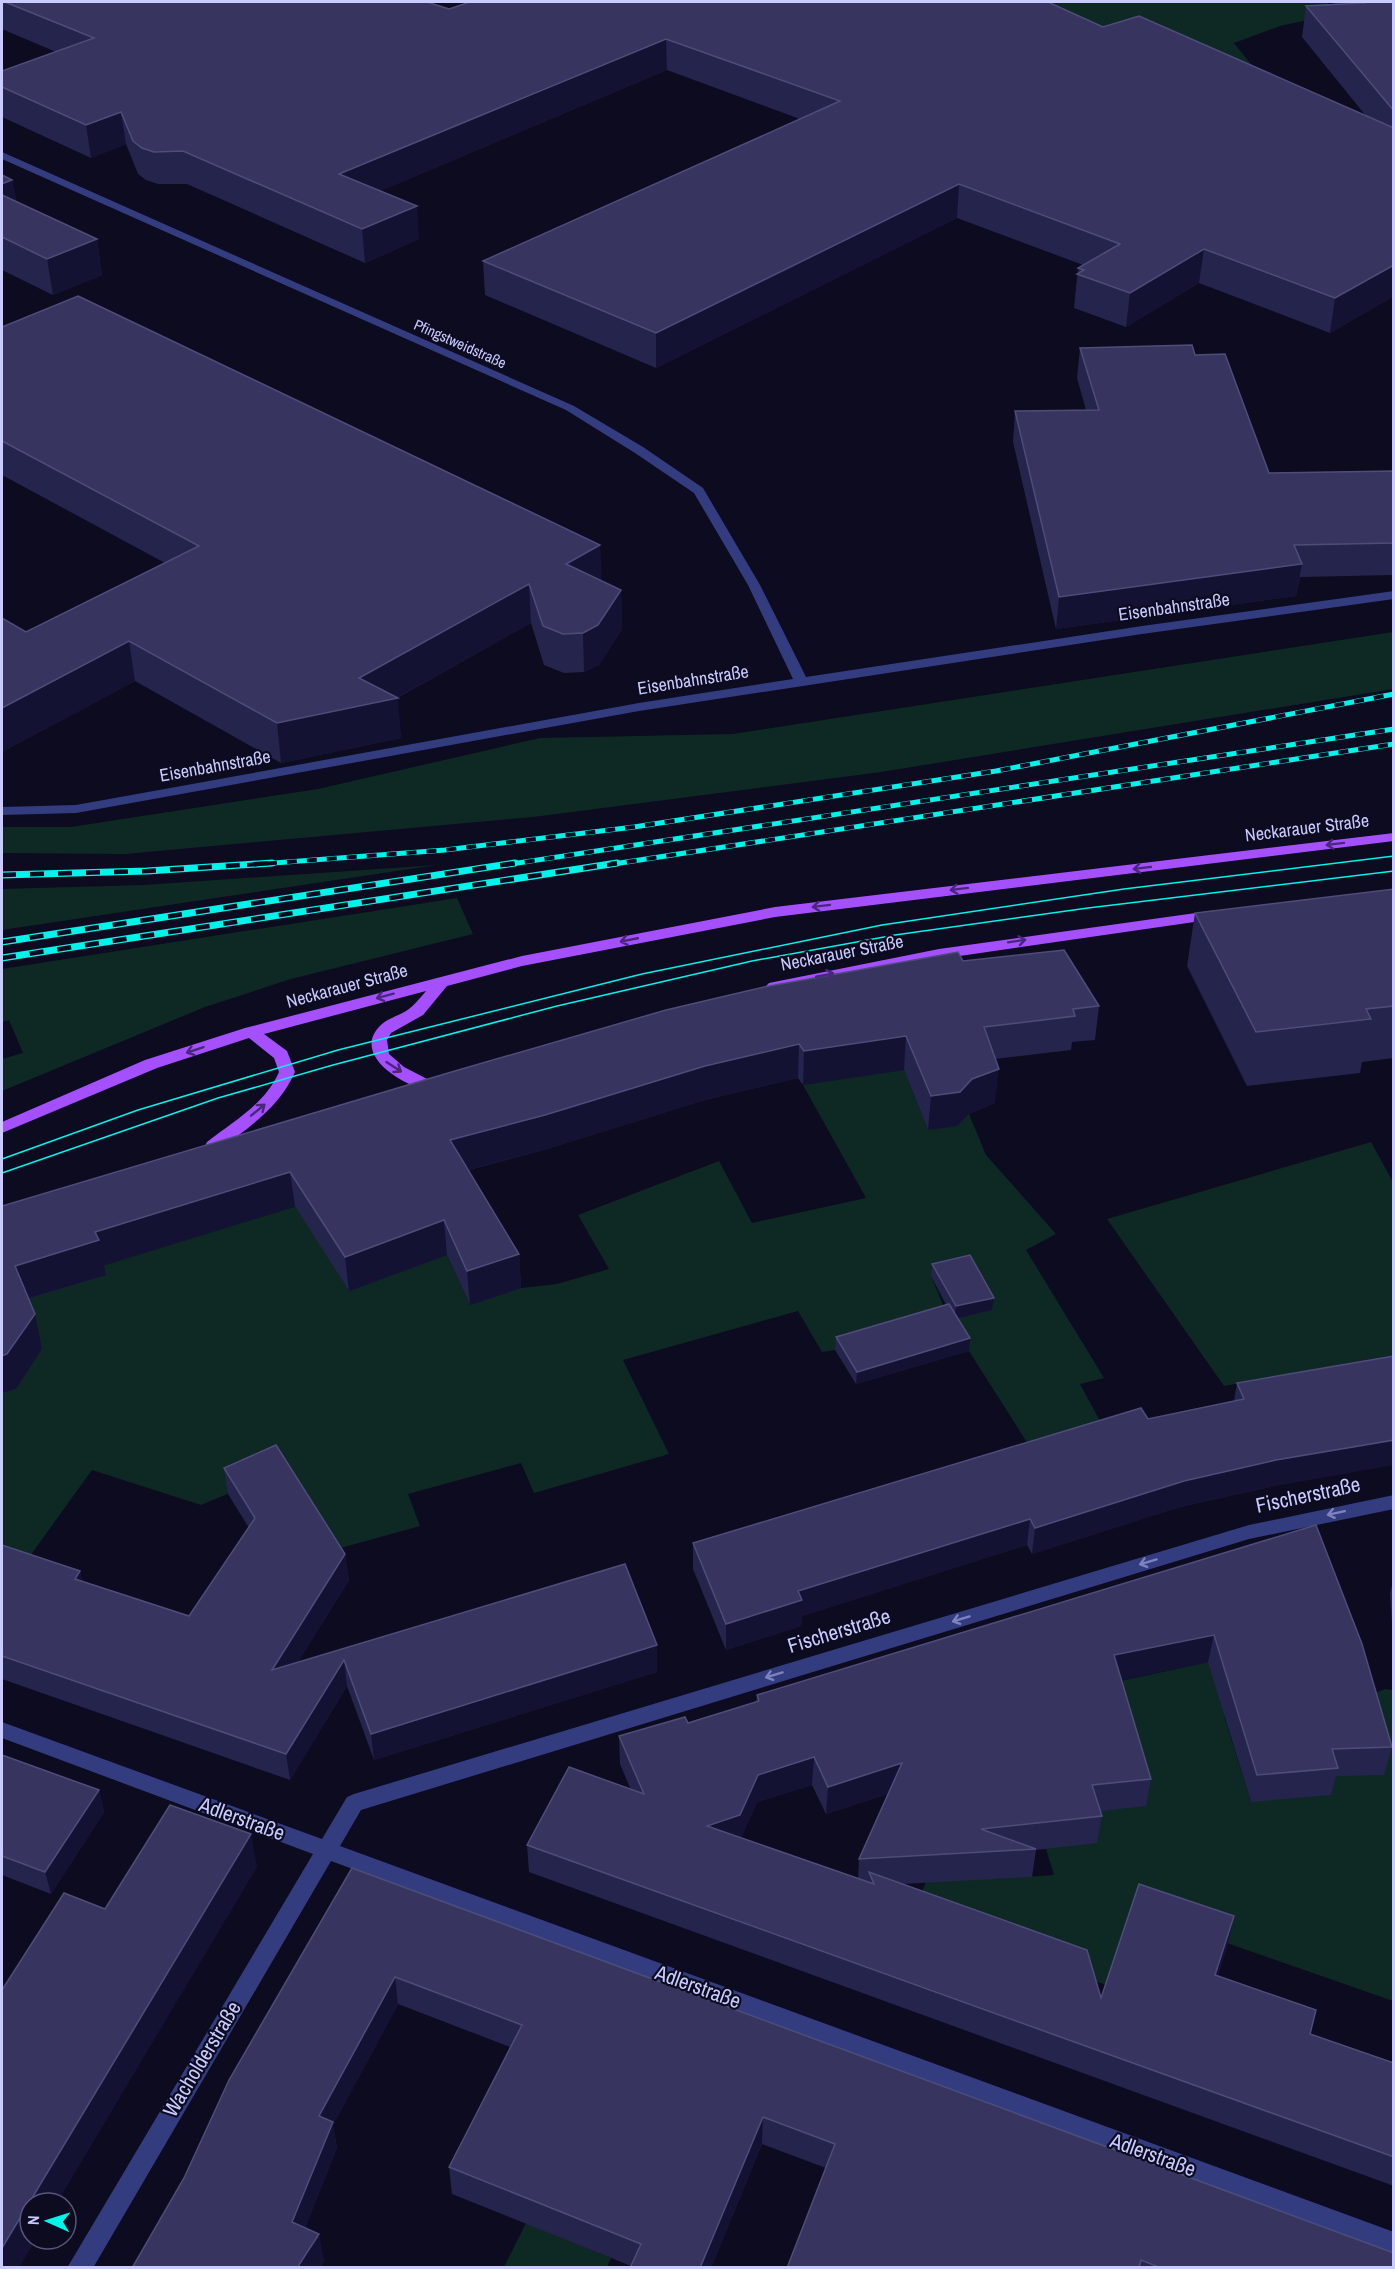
<svg xmlns="http://www.w3.org/2000/svg" width="1395" height="2269" viewBox="0 0 1395 2269" font-family="'Archivo Narrow',sans-serif">
<style>
.green{fill:#0e2924}
.lines{fill:none;stroke-linecap:round;stroke-linejoin:round}
.minor{fill:#343c80;fill-rule:evenodd}
.primary{fill:#a550ff;fill-rule:evenodd}
.tram{stroke:#00f4ea;stroke-width:1.5}
.rail-far1-casing{stroke:#00f4ea;stroke-width:5}
.rail-casing{stroke:#00f4ea;stroke-width:7}
.rail-far1{stroke:#0c0b1f;stroke-width:4;stroke-dasharray:10;stroke-linecap:butt}
.rail{stroke:#0c0b1f;stroke-width:4.5;stroke-dasharray:14;stroke-linecap:butt}
.wall{fill:#25244d;fill-rule:evenodd}
.shaded-wall{fill:#141233}
.building{fill:#373560;stroke:#4e4d79;stroke-width:1.5}
.oneway{stroke:#492779}
.oneway2{stroke:#7e83c0}
.labels{text-anchor:middle;stroke-width:4.5;stroke-linejoin:round;paint-order:stroke}
.far-street-label{font-size:15px;fill:#c9caff;stroke:#0c0b1f}
.street-label{font-size:18px;fill:#c9caff;stroke:#0c0b1f}
.near-street-label{font-size:21px;fill:#c9caff;stroke:#0c0b1f}
</style>
<rect width="100%" height="100%" fill="#0c0b1f"/>
<g class="green">
<polygon points="1013,2 1327,2 1336,14 1280,26 1234,43 1267,84 1091,41"/>
<polygon points="1393,632 1393,689 881,772 533,817 125,854 2,853 2,827 71,827 318,789 540,738 733,734"/>
<polygon points="437,865 2,930 2,889 144,885"/>
<polygon points="457,898 473,934 291,979 205,1007 2,1091 2,1059 23,1053 9,1020 2,1022 2,969"/>
<polygon points="904,1070 928,1130 957,1126 969,1114 986,1155 1056,1234 1026,1250 1104,1378 1080,1384 1100,1421 1028,1444 969,1351 931,1276 948,1317 835,1350 822,1352 798,1311 623,1360 669,1454 534,1493 521,1463 408,1494 420,1526 330,1551 280,1472 201,1505 92,1470 17,1574 2,1569 2,1393 23,1300 105,1275 102,1266 297,1206 349,1291 447,1255 470,1305 521,1288 557,1284 609,1269 578,1215 719,1161 752,1223 866,1198 803,1085"/>
<polygon points="1371,1142 1393,1182 1393,1355 1224,1386 1107,1219"/>
<polygon points="1214,1661 1225,1719 1251,1802 1325,1777 1362,1698 1385,1689 1393,1690 1393,2001 1135,1911 1109,1986 912,1916 933,1865 990,1879 1054,1875 1046,1849 1111,1683"/>
<polygon points="526,2223 611,2258 607,2267 504,2267"/>
</g>
<g class="lines">
<g class="minor">
<polygon points="2,152 574,406 643,447 703,488 760,585 806,677 1142,626 1394,591 1394,599 1142,634 639,711 76,813 2,815 2,807 76,805 639,703 793,679 748,585 694,493 635,453 566,410 2,159"/>
<polygon points="1394,1495 1394,1509 1249,1539 361,1810 340,1846 1394,2232 1394,2255 331,1861 93,2268 67,2268 313,1854 2,1738 2,1722 322,1839 347,1797 354,1794 1249,1525"/>
</g>
<g class="primary">
<path d="M 1394,833 L 1394,841 L 775,917 L 522,966 L 447,986 L 423,1015 L 391,1033 L 387,1040 L 389,1054 L 404,1067 L 431,1081 L 433,1085 L 431,1089 L 425,1090 C 399,1083 350,1053 382,1024 C 389,1018 398,1016 406,1011 C 414,1006 420,998 426,991 L 264,1034 L 287,1051 L 295,1072 C 279,1108 249,1127 219,1150 L 207,1150 L 205,1146 L 207,1142 C 234,1121 265,1104 279,1072 L 274,1058 L 249,1038 L 157,1068 L 2,1133 L 2,1122 L 145,1060 L 245,1028 L 522,956 L 775,907 Z"/>
<polygon points="1217,910 1225,915 1222,918 939,959 774,991 766,986 769,983 939,949"/>
</g>
<g class="tram">
<polyline points="2,1159 138,1110 338,1050 642,974 882,925 1124,889 1394,856"/>
<polyline points="2,1173 218,1098 333,1065 557,1006 752,961 895,935 1088,908 1394,871"/>
</g>
<g class="rail-far1-casing">
<g id="rail-far1">
<polyline points="247,865 445,850 634,827 996,771 1394,694"/>
<polyline points="505,865 1394,729"/>
<polyline points="607,865 1394,744"/>
</g>
</g>
<g class="rail-casing">
<g id="rail">
<polyline points="2,875 147,871 272,863"/>
<polyline points="2,942 515,863"/>
<polyline points="2,958 617,863"/>
</g>
</g>
<use href="#rail-far1" class="rail-far1"/>
<use href="#rail" class="rail"/>
</g>
<g class="wall">
<polygon points="2,2 427,2 449,9 1103,27 1366,116 1302,37 1306,6 1334,4 1332,2 1394,2 1394,296 1330,333 1199,283 1126,327 1074,308 1078,268 1083,265 957,218 656,368 485,295 483,261 800,119 667,70 380,191 419,239 365,263 187,184 158,184 146,180 138,174 126,144 91,158 2,117 2,71 56,52 2,29"/>
<polygon points="2,175 12,180 16,201 97,239 102,275 53,295 2,270"/>
<polygon points="2,327 600,545 601,581 621,590 622,629 599,665 584,672 564,673 544,665 531,623 397,698 401,738 281,763 135,681 2,752 2,618 26,632 165,563 2,475"/>
<polygon points="1080,348 1195,355 1269,473 1394,471 1394,575 1300,577 1296,596 1056,629 1013,442 1015,411 1086,410 1077,378"/>
<polygon points="1394,889 1394,1058 1362,1062 1360,1073 1247,1086 1187,966 1195,913"/>
<polygon points="963,961 1099,1006 1095,1040 1072,1042 1071,1050 995,1059 995,1103 969,1114 957,1126 928,1130 904,1070 803,1085 798,1078 705,1100 547,1149 469,1170 519,1254 521,1288 470,1305 447,1255 349,1291 295,1206 104,1265 106,1275 28,1299 42,1349 16,1389 2,1393 2,1206"/>
<polygon points="932,1264 992,1310 958,1318 969,1351 856,1384 835,1350 836,1337 947,1305 931,1276"/>
<polygon points="1394,1356 1270,1487 1180,1507 1032,1554 1027,1545 802,1616 801,1626 726,1650 693,1569 693,1543 1148,1419 1234,1401 1237,1383"/>
<polygon points="224,1468 345,1554 349,1580 298,1662 625,1564 657,1672 374,1760 347,1686 290,1780 2,1679 2,1545 80,1571 82,1581 189,1616 249,1528 228,1494"/>
<path d="M 1316,1525 L 1392,1747 L 1384,1775 L 1336,1776 L 1331,1795 L 1251,1802 L 1208,1662 L 1121,1680 L 1151,1779 L 1146,1806 L 1100,1811 L 1102,1816 L 1097,1843 L 1036,1850 L 1032,1877 L 902,1884 L 1101,1998 L 1234,1916 L 1228,1943 L 1218,1975 L 1310,2034 L 1394,2063 L 1394,2186 L 529,1872 L 527,1845 L 631,1790 L 620,1764 L 619,1736 L 688,1723 L 756,1702 L 757,1695 ZM 812,1785 L 826,1814 L 888,1794 L 859,1859 L 858,1879 L 741,1838 L 757,1802 Z"/>
<polygon points="1394,1579 1394,1655 1390,1593"/>
<polygon points="2,1755 99,1790 104,1812 51,1894 2,1875"/>
<polygon points="352,1868 1394,2268 787,2268 826,2168 762,2144 711,2268 630,2268 631,2266 452,2194 449,2167 510,2047 398,2004 333,2125 337,2148 305,2228 324,2260 320,2268 132,2268 184,2178"/>
</g>
<g class="shaded-wall">
<polygon points="666,39 667,70 342,207 339,174"/>
<polygon points="121,112 126,144 91,158 86,125"/>
<polygon points="12,180 18,215 2,221 2,184"/>
<polygon points="959,184 957,218 656,368 656,333"/>
<polygon points="417,206 419,239 365,263 362,229"/>
<polygon points="97,239 102,275 53,295 47,259"/>
<polygon points="1204,249 1199,283 1126,327 1130,293"/>
<polygon points="1394,265 1394,296 1330,333 1335,298"/>
<polygon points="600,545 602,583 566,564"/>
<polygon points="1302,564 1296,596 1056,629 1059,597"/>
<polygon points="529,584 531,623 396,698 398,698 401,738 281,763 277,723"/>
<polygon points="621,590 622,629 599,665 584,672 583,633"/>
<polygon points="129,641 135,681 2,752 2,708"/>
<polygon points="906,1036 904,1070 803,1085 804,1051"/>
<polygon points="799,1044 798,1078 705,1100 547,1149 453,1174 450,1140 705,1066"/>
<polygon points="999,1069 995,1103 969,1114 957,1126 928,1130 931,1096"/>
<polygon points="290,1172 295,1206 104,1265 106,1275 23,1300 15,1266 95,1232"/>
<polygon points="444,1220 447,1255 349,1291 345,1257"/>
<polygon points="519,1254 521,1288 470,1305 467,1271"/>
<polygon points="994,1298 992,1310 954,1319 956,1306"/>
<polygon points="35,1314 42,1349 16,1389 2,1393 2,1356"/>
<polygon points="970,1338 969,1351 856,1384 857,1372"/>
<polygon points="1394,1440 1394,1465 1270,1487 1180,1507 1032,1554 1035,1528 1184,1481 1276,1460"/>
<polygon points="1030,1519 1027,1545 802,1616 801,1626 726,1650 726,1624 798,1591"/>
<polygon points="345,1554 349,1580 277,1696 272,1670"/>
<polygon points="80,1571 86,1598 75,1579"/>
<polygon points="1214,1635 1208,1662 1109,1683 1114,1655"/>
<polygon points="657,1645 657,1672 374,1760 371,1734"/>
<polygon points="344,1660 347,1686 290,1780 286,1754"/>
<polygon points="814,1757 812,1785 757,1802 739,1843 707,1826 758,1775"/>
<polygon points="902,1763 900,1790 826,1814 828,1787"/>
<polygon points="99,1790 104,1812 51,1894 45,1872"/>
<polygon points="251,1834 257,1867 57,2203 30,2203 30,2239 36,2239 19,2268 2,2268 2,2248"/>
<polygon points="1234,1916 1228,1943 1209,2001 1215,1975"/>
<polygon points="395,1977 398,2004 333,2125 337,2148 297,2249 292,2222 319,2116"/>
<polygon points="763,2117 762,2144 711,2268 700,2268"/>
<polygon points="319,2234 324,2260 320,2268 297,2268"/>
</g>
<g class="building">
<polygon points="5,2 427,2 449,9 470,2 1048,2 1103,27 1139,16 1394,128 1394,265 1335,298 1204,249 1130,293 1077,274 1084,270 1078,268 1120,244 959,184 656,333 483,261 840,101 666,39 339,174 417,206 362,229 183,151 154,152 142,148 133,141 121,112 86,125 2,87 2,71 94,38"/>
<polygon points="1362,2 1394,2 1394,111 1306,6 1364,3"/>
<polygon points="2,175 12,180 2,184"/>
<polygon points="2,195 97,239 47,259 2,237"/>
<polygon points="78,296 600,545 566,564 621,590 598,625 583,633 563,634 543,626 529,584 359,678 398,698 277,723 129,641 2,708 2,618 26,632 199,546 2,441 2,327"/>
<polygon points="1192,345 1195,355 1225,354 1269,473 1394,471 1394,543 1294,545 1302,564 1059,597 1015,411 1099,410 1080,348"/>
<polygon points="1394,889 1394,1006 1366,1009 1371,1019 1256,1032 1195,913"/>
<polygon points="1064,950 1099,1006 1073,1009 1075,1016 984,1027 999,1069 972,1079 960,1092 931,1096 906,1036 804,1051 799,1044 705,1066 545,1115 450,1140 519,1254 467,1271 444,1220 345,1257 290,1172 95,1232 99,1240 15,1266 35,1314 7,1354 2,1356 2,1206 448,1073 666,1010 764,987 958,952 963,961"/>
<polygon points="970,1255 994,1298 956,1306 932,1264"/>
<polygon points="949,1304 970,1338 857,1372 836,1337"/>
<polygon points="1394,1356 1394,1440 1276,1460 1184,1481 1035,1528 1030,1519 798,1591 802,1600 726,1624 693,1543 1141,1408 1148,1419 1244,1399 1237,1383"/>
<polygon points="276,1445 345,1554 272,1670 625,1564 657,1645 371,1734 344,1660 286,1754 2,1656 2,1545 80,1571 75,1579 189,1616 255,1518 224,1468"/>
<polygon points="1316,1525 1362,1644 1392,1747 1332,1749 1338,1768 1257,1775 1214,1635 1114,1655 1151,1779 1092,1785 1102,1816 981,1829 1036,1849 859,1859 902,1763 828,1787 814,1757 758,1775 740,1815 707,1826 874,1884 869,1872 1087,1950 1101,1998 1139,1884 1234,1916 1215,1975 1316,2010 1310,2034 1394,2063 1394,2157 527,1845 569,1767 644,1794 619,1736 685,1717 688,1723 759,1701 757,1695"/>
<polygon points="2,1755 99,1790 45,1872 2,1856"/>
<polygon points="170,1805 251,1834 2,2248 2,1990 64,1893 105,1909"/>
<polygon points="352,1868 1394,2253 1394,2268 1161,2268 1141,2260 1139,2268 787,2268 835,2144 763,2117 700,2268 630,2268 641,2244 449,2167 522,2025 395,1977 319,2116 333,2122 292,2222 319,2234 297,2268 132,2268 184,2178 229,2080"/>
</g>
<defs><path id="oneway-shaft" d="M-6 0H5M1.5-3L5.5 0L1.5 3" fill="none" stroke-width="1.6" stroke-linecap="round" stroke-linejoin="round" transform="scale(1.5)"/></defs>
<g class="oneway">
<use href="#oneway-shaft" transform="translate(1335 844) rotate(173)"/>
<use href="#oneway-shaft" transform="translate(1142 868) rotate(173)"/>
<use href="#oneway-shaft" transform="translate(959 889) rotate(173)"/>
<use href="#oneway-shaft" transform="translate(821 906) rotate(173)"/>
<use href="#oneway-shaft" transform="translate(629 940) rotate(169)"/>
<use href="#oneway-shaft" transform="translate(1017 941) rotate(-9)"/>
<use href="#oneway-shaft" transform="translate(825 975) rotate(-11)"/>
<use href="#oneway-shaft" transform="translate(385 996) rotate(165)"/>
<use href="#oneway-shaft" transform="translate(195 1050) rotate(162)"/>
<use href="#oneway-shaft" transform="translate(394 1067) rotate(33)"/>
<use href="#oneway-shaft" transform="translate(258 1110) rotate(-39)"/>
</g>
<g class="oneway2">
<use href="#oneway-shaft" transform="translate(1336 1513) rotate(168)"/>
<use href="#oneway-shaft" transform="translate(1148 1562) rotate(163)"/>
<use href="#oneway-shaft" transform="translate(961 1619) rotate(163)"/>
<use href="#oneway-shaft" transform="translate(774 1675) rotate(163)"/>
</g>
<g class="labels">
<g class="far-street-label">
<text transform="translate(460 344) rotate(24)" y="5">Pfingstweidstraße</text>
</g>
<g class="street-label">
<text transform="translate(1174 607) rotate(-8)" y="6">Eisenbahnstraße</text>
<text transform="translate(693 680) rotate(-9)" y="6">Eisenbahnstraße</text>
<text transform="translate(215 766) rotate(-10)" y="6">Eisenbahnstraße</text>
<text transform="translate(1307 828) rotate(-7)" y="6">Neckarauer Straße</text>
<text transform="translate(842 953) rotate(-11)" y="6">Neckarauer Straße</text>
<text transform="translate(347 986) rotate(-15)" y="6">Neckarauer Straße</text>
</g>
<g class="near-street-label">
<text transform="translate(1308 1495) rotate(-12)" y="7">Fischerstraße</text>
<text transform="translate(839 1631) rotate(-17)" y="7">Fischerstraße</text>
<text transform="translate(242 1819) rotate(20)" y="7">Adlerstraße</text>
<text transform="translate(698 1987) rotate(20)" y="7">Adlerstraße</text>
<text transform="translate(202 2059) rotate(-59)" y="7">Wacholderstraße</text>
<text transform="translate(1153 2155) rotate(20)" y="7">Adlerstraße</text>
</g>
</g>
<rect width="1395" height="2269" fill="none" stroke="#c9caff" stroke-width="6"/>
<g transform="translate(48 2221) rotate(273)"><circle r="28" fill="#0c0b1f" stroke="#585779" stroke-width="1.5"/>
<path d="M0-4.5L10 22L0 15L-10 22Z" fill="#00f4ea"/>
<text y="-9" font-size="16" font-weight="bold" text-anchor="middle" fill="#c9caff">N</text>
</g>
</svg>
